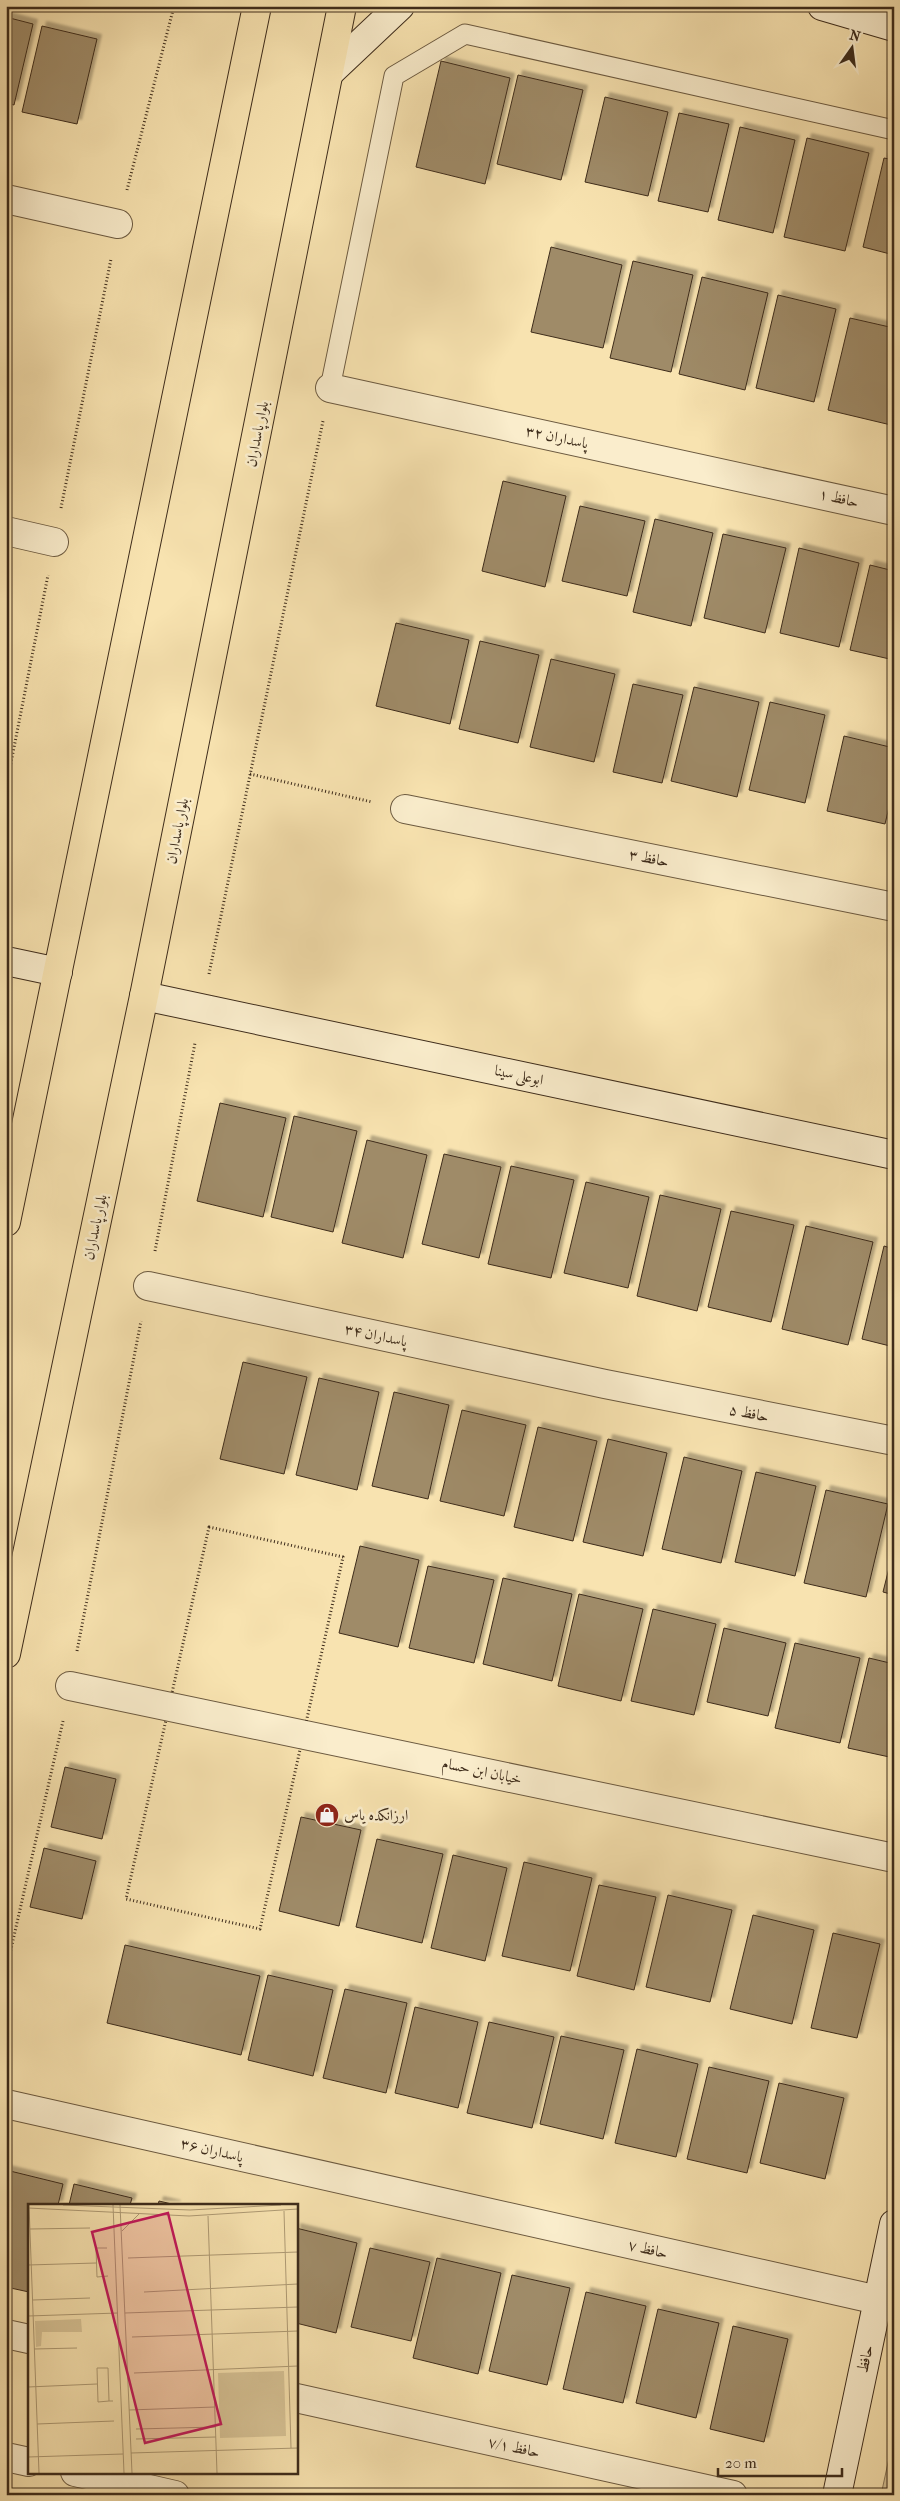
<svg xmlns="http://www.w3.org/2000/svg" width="900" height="2501" viewBox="0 0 900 2501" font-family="'IM FELL French Canon',Amiri,serif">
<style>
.green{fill:#d8c497;stroke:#8b7859}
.building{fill:#9f8b68;stroke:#3e2c1b;filter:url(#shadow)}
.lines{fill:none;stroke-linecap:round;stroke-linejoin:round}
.lane-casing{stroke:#6c5a40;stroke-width:21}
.street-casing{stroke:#6c5a40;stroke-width:30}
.secondary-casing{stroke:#3e2c1b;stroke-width:30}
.primary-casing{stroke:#3e2c1b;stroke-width:30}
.path{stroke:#3e2c1b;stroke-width:3;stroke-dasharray:1 2.5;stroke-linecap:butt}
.lane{stroke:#faedcc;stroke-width:19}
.street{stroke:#faedcc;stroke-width:28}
.secondary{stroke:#faedcc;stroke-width:28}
.primary{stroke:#f8e3b0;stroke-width:28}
.labels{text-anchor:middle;stroke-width:5;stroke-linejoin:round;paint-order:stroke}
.street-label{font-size:15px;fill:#3e2c1b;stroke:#faedcc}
.poi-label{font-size:15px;fill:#3e2c1b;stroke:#faedcc;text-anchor:start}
.inset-road{fill:none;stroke:#ae9a74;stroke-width:1}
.view{fill:#c2185b;fill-opacity:0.15;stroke:#c2185b;stroke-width:2.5}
.inset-edge{fill:none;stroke:#3e2c1b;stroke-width:2.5}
</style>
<defs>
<filter id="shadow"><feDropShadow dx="4.5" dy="-4.5" stdDeviation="1" flood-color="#0004"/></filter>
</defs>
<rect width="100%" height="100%" fill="#f8e3b0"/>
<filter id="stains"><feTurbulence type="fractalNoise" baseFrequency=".004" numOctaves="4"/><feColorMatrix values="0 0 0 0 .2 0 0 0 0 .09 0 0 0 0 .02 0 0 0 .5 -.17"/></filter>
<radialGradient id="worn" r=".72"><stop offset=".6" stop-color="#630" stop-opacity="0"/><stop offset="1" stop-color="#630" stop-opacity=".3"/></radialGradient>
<polygon class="green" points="894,2435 894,2495 881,2495"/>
<g class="building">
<polygon points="6,17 33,24 14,105 6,103"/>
<polygon points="42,26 97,39 77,124 22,112"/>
<polygon points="441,61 510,78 485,184 416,167"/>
<polygon points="518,75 583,90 561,180 497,164"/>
<polygon points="605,97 668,112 648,196 585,182"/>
<polygon points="679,113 729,124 708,212 658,201"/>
<polygon points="740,127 795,140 773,233 718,220"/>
<polygon points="807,138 869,153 845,251 784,237"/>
<polygon points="884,158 894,160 894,255 863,247"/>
<polygon points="551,247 622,265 603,348 531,332"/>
<polygon points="633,261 693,275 671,372 610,358"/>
<polygon points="702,277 768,293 745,390 679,374"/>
<polygon points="778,295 836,309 814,402 756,388"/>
<polygon points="850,318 894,328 894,414 891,425 828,410"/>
<polygon points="503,481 566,496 545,587 482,571"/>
<polygon points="580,506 645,521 627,596 562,581"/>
<polygon points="655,519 713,533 691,626 633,612"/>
<polygon points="723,534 786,548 765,633 704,618"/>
<polygon points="799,548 859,563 839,647 780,633"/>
<polygon points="870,565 894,571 894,660 850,650"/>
<polygon points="396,623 469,640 450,724 376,706"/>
<polygon points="480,641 539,655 518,743 459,729"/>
<polygon points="551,659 615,674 594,762 530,747"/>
<polygon points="633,684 683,695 662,783 613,772"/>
<polygon points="694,687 759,702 737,797 671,781"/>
<polygon points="770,702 825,715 805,803 749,790"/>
<polygon points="844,736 894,748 894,786 885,824 827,811"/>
<polygon points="220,1103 286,1118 263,1217 197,1201"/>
<polygon points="294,1116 357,1131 333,1232 271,1217"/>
<polygon points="367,1140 427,1155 403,1258 342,1243"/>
<polygon points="444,1154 501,1167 479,1258 422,1244"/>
<polygon points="511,1166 574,1180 551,1278 488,1264"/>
<polygon points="586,1182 649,1197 628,1288 564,1273"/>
<polygon points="660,1195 721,1209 697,1311 637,1296"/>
<polygon points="731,1211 794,1225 771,1322 708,1307"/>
<polygon points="806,1226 873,1242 848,1345 782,1329"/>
<polygon points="884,1246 894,1249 894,1347 862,1339"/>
<polygon points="243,1362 307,1377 284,1474 220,1459"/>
<polygon points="319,1378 379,1392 357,1490 296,1475"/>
<polygon points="394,1392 449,1405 428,1499 372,1486"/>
<polygon points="462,1410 526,1425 504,1516 440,1501"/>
<polygon points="538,1427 597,1441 573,1541 514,1527"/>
<polygon points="608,1439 667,1453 643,1556 583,1542"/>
<polygon points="684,1457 742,1471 721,1563 662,1549"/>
<polygon points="756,1472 816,1486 795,1576 735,1562"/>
<polygon points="826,1490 888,1504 866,1597 804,1583"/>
<polygon points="360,1546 419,1560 398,1647 339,1633"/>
<polygon points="894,1548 894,1595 883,1592"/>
<polygon points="428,1566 494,1580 474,1663 409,1648"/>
<polygon points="503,1578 572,1594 552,1681 483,1664"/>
<polygon points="579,1594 643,1609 621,1701 558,1686"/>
<polygon points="653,1609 716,1624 694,1715 631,1701"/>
<polygon points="724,1628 786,1643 768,1716 707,1702"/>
<polygon points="795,1643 860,1658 840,1743 775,1728"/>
<polygon points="869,1658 894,1664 894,1758 848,1748"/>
<polygon points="65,1767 116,1779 102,1839 51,1827"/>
<polygon points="301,1817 361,1830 339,1926 279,1911"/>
<polygon points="377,1839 443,1854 422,1943 356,1927"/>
<polygon points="44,1848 96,1861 82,1919 30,1907"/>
<polygon points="453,1855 507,1868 485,1961 431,1948"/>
<polygon points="524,1862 592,1878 570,1971 502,1956"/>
<polygon points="599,1885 656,1897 634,1990 577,1976"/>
<polygon points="668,1895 732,1910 710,2002 646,1987"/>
<polygon points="753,1915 814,1930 792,2024 730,2009"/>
<polygon points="833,1933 880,1944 857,2038 811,2028"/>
<polygon points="125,1945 260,1976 241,2055 107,2023"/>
<polygon points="268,1975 333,1990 313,2076 248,2060"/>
<polygon points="345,1989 407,2003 386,2093 323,2078"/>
<polygon points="415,2007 478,2022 458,2108 395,2093"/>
<polygon points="489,2022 554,2037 532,2128 467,2113"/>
<polygon points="561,2036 624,2050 603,2139 540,2124"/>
<polygon points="637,2049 698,2064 676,2157 615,2143"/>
<polygon points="709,2067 769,2081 747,2173 687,2159"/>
<polygon points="779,2083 844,2098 825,2179 760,2163"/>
<polygon points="6,2170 63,2184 58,2205 29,2205 29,2292 6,2287"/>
<polygon points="74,2184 132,2198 130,2205 69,2205"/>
<polygon points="159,2201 176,2205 158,2205"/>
<polygon points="296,2228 357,2243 336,2333 296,2323"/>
<polygon points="370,2248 430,2262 411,2341 351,2327"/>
<polygon points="437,2258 501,2273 478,2374 413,2358"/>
<polygon points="512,2275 570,2288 547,2385 489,2371"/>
<polygon points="586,2292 646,2306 623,2403 563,2389"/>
<polygon points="658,2309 719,2323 696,2418 636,2403"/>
<polygon points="733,2326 788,2339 764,2442 710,2429"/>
</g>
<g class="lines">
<g class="lane-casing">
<polyline id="lane" points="330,388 394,76 465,34 894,130"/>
</g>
<g class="street-casing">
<g id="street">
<polyline points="6,199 118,224"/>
<polyline points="330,388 894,511"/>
<polyline points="6,531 54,542"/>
<polyline points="405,809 894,907"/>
<polyline points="148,1286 605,1384 894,1441"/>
<polyline points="70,1686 894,1858"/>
<polyline points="6,2104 878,2300"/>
<polyline points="6,2334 29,2339"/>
<polyline points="296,2398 733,2495"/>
<polyline points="6,2457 29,2462"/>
<polyline points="75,2472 175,2495"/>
</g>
</g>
<g class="secondary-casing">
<g id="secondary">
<polyline points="822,6 894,27"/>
<polyline points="329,73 400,6"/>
<polyline points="6,961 58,972"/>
<polyline points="144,996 894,1155"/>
<polyline points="837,2495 894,2224"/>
</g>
</g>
<g class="primary-casing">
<g id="primary">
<polyline points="6,1222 257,6"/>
<polyline points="6,1654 144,996 342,6"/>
</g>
</g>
<g class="path">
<polyline points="127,190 174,6"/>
<polyline points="61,508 111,259"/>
<polyline points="250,774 372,802"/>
<polyline points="6,788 48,575"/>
<polyline points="209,974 323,421"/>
<polyline points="155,1251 195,1043"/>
<polygon points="209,1527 343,1557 260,1929 126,1899"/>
<polyline points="77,1651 141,1321"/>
<polyline points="6,1971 63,1721"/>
</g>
<use href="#lane" class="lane"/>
<use href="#street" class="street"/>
<use href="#secondary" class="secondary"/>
<use href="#primary" class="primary"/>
</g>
<defs>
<g id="shop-disc" transform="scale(1.25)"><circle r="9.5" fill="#8f2418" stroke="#faedcc"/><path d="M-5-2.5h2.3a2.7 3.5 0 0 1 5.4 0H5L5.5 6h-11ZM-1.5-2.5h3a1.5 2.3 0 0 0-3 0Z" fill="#fff"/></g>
</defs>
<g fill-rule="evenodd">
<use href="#shop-disc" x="327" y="1815"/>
</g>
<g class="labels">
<g class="street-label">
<text transform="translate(257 434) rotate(-79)" y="5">بلوار پاسداران</text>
<text transform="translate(557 437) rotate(12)" y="5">پاسداران ۳۲</text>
<text transform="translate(839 498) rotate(13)" y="5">حافظ ۱</text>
<text transform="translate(177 831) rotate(-79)" y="5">بلوار پاسداران</text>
<text transform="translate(649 858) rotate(11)" y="5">حافظ ۳</text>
<text transform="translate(519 1075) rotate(12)" y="5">ابوعلی سینا</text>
<text transform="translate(95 1227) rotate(-78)" y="5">بلوار پاسداران</text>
<text transform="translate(376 1335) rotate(12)" y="5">پاسداران ۳۴</text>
<text transform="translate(749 1413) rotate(11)" y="5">حافظ ۵</text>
<text transform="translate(482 1771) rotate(12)" y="5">خیابان ابن حسام</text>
<text transform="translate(212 2150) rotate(13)" y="5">پاسداران ۳۶</text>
<text transform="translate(648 2249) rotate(13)" y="5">حافظ ۷</text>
<text transform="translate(865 2359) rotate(-78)" y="5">حافظ</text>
<text transform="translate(514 2447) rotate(12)" y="5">حافظ ۷/۱</text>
</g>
<g class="poi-label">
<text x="344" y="1820">ارزانکده یاس</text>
</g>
</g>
<g transform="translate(28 2204)">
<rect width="270" height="270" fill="#f8e3b0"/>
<path d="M 53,115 L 54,128 L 14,128 L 13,142 L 8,143 L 7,117 ZM 256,167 L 258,232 L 192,234 L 190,169 Z" fill="#d8c497"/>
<path class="inset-road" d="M 1,1 L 11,269M 35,1 L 162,6 L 253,1M 85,1 L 96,269M 92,1 L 104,269M 0,4 L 161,12 L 270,5M 256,7 L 263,244M 180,12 L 189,269M 2,25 L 62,24M 94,27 L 111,10M 79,44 L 68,44 L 69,73 L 80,72M 100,54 L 270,48M 0,61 L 68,59M 116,88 L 270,80M 5,96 L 62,94M 97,109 L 270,103M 0,112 L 90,109M 104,133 L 270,127M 6,145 L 49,144M 106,169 L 270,162M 0,183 L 69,180M 81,197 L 80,164 L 69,164 L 70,198 L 81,197 L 85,197M 101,206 L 187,203M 9,220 L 86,217M 108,225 L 188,223M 108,235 L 188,233M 103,249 L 270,244M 0,253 L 95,250"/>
<path class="view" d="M 140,9 L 193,220 L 117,239 L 64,28 Z"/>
<rect width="270" height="270" class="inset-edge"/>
</g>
<rect width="900" height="2501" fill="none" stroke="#f8e3b0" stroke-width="25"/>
<rect x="8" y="8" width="885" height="2486" fill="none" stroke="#3e2c1b" stroke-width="2.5"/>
<rect x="12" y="12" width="875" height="2476" fill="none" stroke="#3e2c1b"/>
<g transform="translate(852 48) rotate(14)" stroke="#faedcc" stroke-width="4" paint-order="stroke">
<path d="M0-4L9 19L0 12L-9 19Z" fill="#3e2c1b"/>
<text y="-8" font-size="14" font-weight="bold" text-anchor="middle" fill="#3e2c1b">N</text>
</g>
<path d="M718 2468v8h124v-8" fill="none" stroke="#3e2c1b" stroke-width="2.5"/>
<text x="725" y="2468" font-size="15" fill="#3e2c1b" stroke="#faedcc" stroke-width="4" paint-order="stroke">20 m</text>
<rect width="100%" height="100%" filter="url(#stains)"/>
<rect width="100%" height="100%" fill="url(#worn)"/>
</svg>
